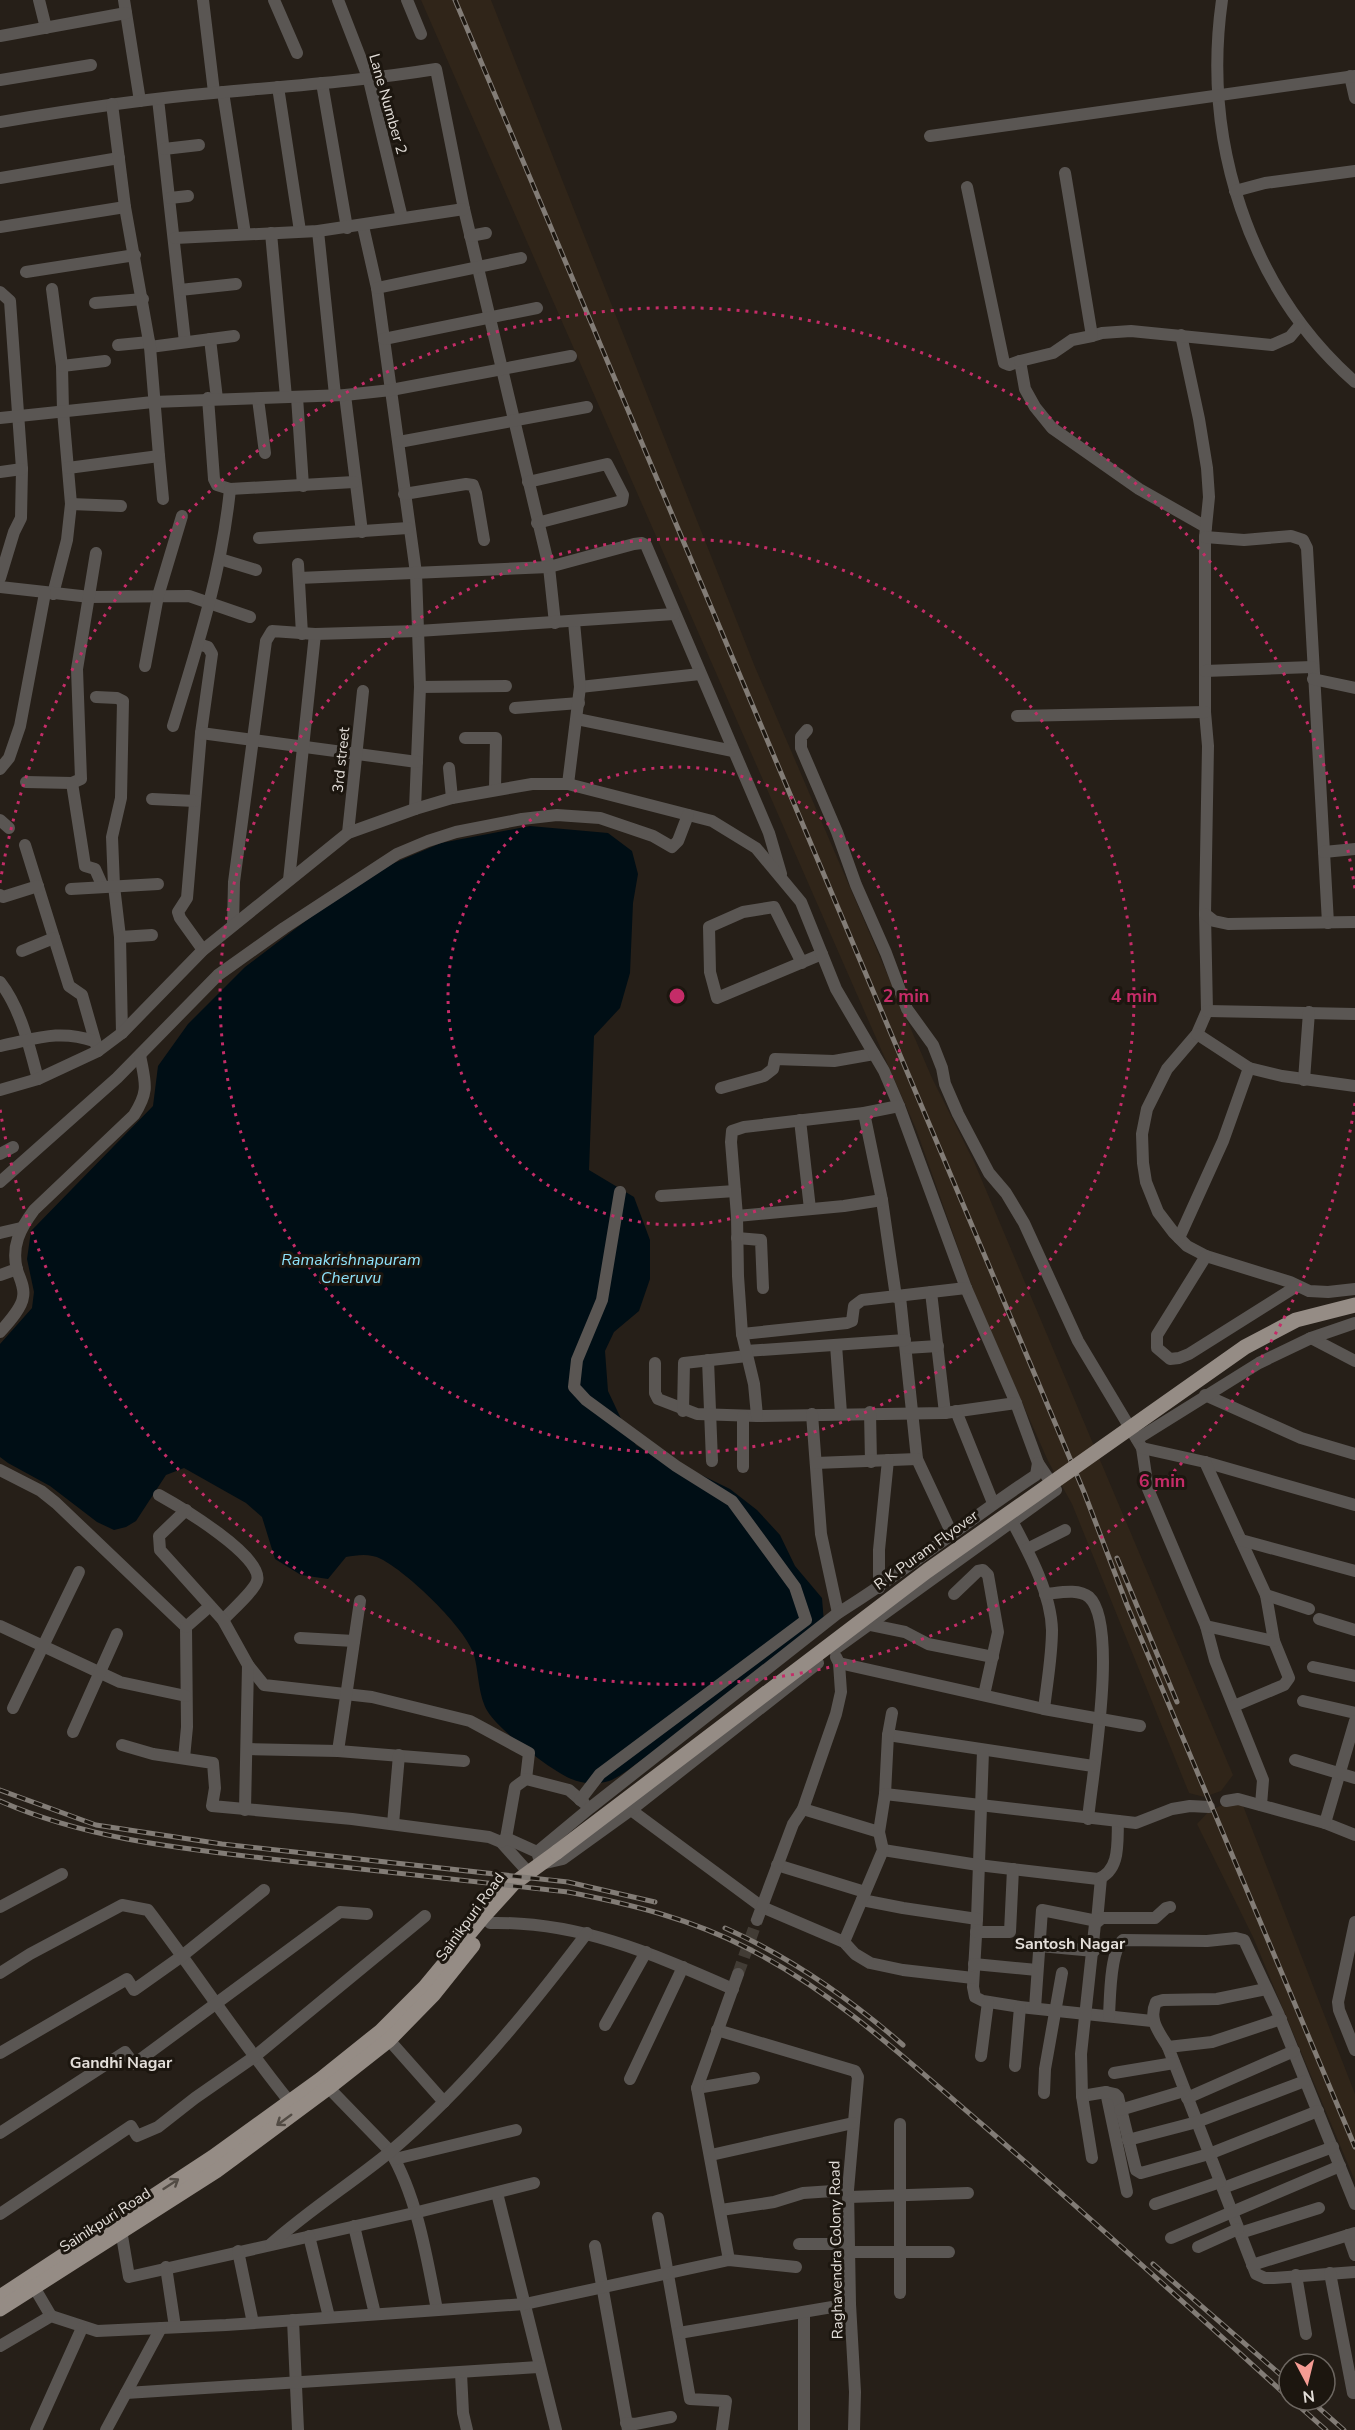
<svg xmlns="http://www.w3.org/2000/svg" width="1355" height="2430" viewBox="0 0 1355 2430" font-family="'Nunito Sans',sans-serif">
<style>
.built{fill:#302519}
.water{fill:#000e15}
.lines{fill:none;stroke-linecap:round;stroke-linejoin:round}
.minor-tunnel{stroke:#423c35;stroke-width:12;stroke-dasharray:12 6;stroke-linecap:butt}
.minor{stroke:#5a5653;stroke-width:12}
.major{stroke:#958c85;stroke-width:15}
.rail-casing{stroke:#827c76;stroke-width:5}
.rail{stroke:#1c160f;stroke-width:3;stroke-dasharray:9;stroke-linecap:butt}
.major-bridge{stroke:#958c85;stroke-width:15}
.oneway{stroke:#524b44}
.ring{fill:none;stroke:#c52c68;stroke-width:3;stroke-dasharray:3 6}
.labels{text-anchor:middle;stroke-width:6;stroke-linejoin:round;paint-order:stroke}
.street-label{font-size:15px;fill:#e3ded9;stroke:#1c160f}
.water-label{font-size:16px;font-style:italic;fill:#8ee2fa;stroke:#1c160f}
.neighbourhood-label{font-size:16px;font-weight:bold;fill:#e3ded9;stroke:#1c160f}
.centre{fill:#c52c68;stroke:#1c160f;stroke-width:3}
.ring-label{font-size:18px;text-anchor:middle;font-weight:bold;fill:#c52c68;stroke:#1c160f;stroke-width:6;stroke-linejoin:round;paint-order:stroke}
</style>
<rect width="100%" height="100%" fill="#261f18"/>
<g class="built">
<polygon points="421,0 491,0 755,667 932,1078 975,1164 1233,1775 1221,1791 1204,1797 1189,1793 1072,1504 1048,1461 976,1298 916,1129"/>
<polygon points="1242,1803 1355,2094 1355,2181 1253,1937 1197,1824 1210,1810 1225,1804"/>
</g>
<path class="water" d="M 530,826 L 608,833 L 632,851 L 638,874 L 633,903 L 630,973 L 620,1008 L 594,1036 L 589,1170 L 634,1197 L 650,1240 L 650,1279 L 639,1311 L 614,1332 L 605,1351 L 608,1391 L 624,1425 L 636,1445 L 655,1457 L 685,1467 L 730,1489 L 757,1510 L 780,1535 L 795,1566 L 822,1598 L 824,1623 C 764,1668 706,1719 643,1759 C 633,1766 620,1777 609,1781 C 599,1784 587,1784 577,1781 C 557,1776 499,1730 488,1712 C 478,1696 479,1673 474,1655 C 466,1628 407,1572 381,1559 C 370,1553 357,1555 346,1557 L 328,1579 L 301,1575 L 275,1559 L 262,1517 L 246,1503 L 184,1468 L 166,1475 L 136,1521 L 126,1527 L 114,1530 L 97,1522 L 50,1486 L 8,1463 L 0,1457 L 0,1344 L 32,1308 L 34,1292 L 27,1259 L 31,1231 L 153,1106 L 158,1066 L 188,1024 L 245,967 L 366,875 L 441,843 Z"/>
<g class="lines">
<polyline class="minor-tunnel" points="738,1974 757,1920"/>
<g class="minor">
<polyline points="39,0 46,28"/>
<polyline points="124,0 140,101"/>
<polyline points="203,0 214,92"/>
<polyline points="274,0 297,53"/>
<polyline points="338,0 369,80 402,218"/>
<polyline points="407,0 421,34"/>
<path d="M 1222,0 C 1202,140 1248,288 1355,382"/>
<polyline points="0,36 126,13"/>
<polyline points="1350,76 1355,98"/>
<polyline points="0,80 91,65"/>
<polyline points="322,83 347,228"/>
<polyline points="278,87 300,231"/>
<polyline points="223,92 245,234"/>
<polyline points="158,99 185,342"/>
<path d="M 0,122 C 71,110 142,99 213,93 C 288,86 362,81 436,69 L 464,209 L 549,567 L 555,623"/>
<polyline points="930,136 1355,76"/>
<polyline points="164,149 199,145"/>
<polyline points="0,178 119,158"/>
<polyline points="967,187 1004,363 1009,365 1020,361 1025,389 1035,407 1052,428 1139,489 1206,527"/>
<polyline points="1235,191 1265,183 1355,171"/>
<polyline points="170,198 188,196"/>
<polyline points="363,226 377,288 416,573 420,687 415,809"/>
<polyline points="0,227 125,207"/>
<polyline points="318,231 335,395"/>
<polyline points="271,233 286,397"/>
<polyline points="470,236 486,233"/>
<polyline points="175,238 318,231 464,209"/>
<polyline points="26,272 135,255"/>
<polyline points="377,288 521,258"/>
<polyline points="52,289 62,366 63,411 71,504 67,540 53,594"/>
<polyline points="180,290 236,284"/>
<polyline points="0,292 10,301 22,469 21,518 14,532 0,578"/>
<polyline points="95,303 143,299"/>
<polyline points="1181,335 1199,419 1207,468 1209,497 1205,537 1205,712 1208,746 1205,914 1207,1011 1197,1034 1167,1069 1147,1109 1142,1134 1143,1163 1146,1182 1158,1212 1174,1233 1187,1246 1206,1256 1290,1282 1309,1291 1328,1292 1355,1289"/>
<polyline points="1092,336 1102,333 1131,331 1272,345 1290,337 1300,325"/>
<polyline points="210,339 217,399"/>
<polyline points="384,339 537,308"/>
<polyline points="118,345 149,342"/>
<polyline points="150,347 234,336"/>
<polyline points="1020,361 1053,353 1072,340 1092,336 1065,173"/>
<polyline points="62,366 105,361"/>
<polyline points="345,395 362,532"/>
<polyline points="297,397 303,486"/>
<polyline points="208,398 214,479 217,485 230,489 354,482"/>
<polyline points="258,399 265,453"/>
<polyline points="0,418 153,402 345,395 391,390 571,356"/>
<polyline points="399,442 587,407"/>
<polyline points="159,456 163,499"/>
<polyline points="68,468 159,456 150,347 125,207 112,104"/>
<polyline points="0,472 22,469"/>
<polyline points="528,482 607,464 623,495 622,501 537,523"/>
<polyline points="404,494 466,484 473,485 476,493 484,540"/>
<polyline points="71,504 121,506"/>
<polyline points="1205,537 1244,540 1291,536 1303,540 1307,548 1328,923"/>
<polyline points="259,538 408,528"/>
<polyline points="220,559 256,570"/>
<polyline points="298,564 302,634"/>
<polyline points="299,578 549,567 634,544 642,543 646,545 769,833 781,874"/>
<polyline points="0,587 90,597 189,596 250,617"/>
<polyline points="198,644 208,647 212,654 201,733 187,898 178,912 180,918 203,950"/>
<polyline points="145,666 158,596 182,516"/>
<polyline points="1205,671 1312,667"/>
<polyline points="1313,679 1355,688"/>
<polyline points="420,687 506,686"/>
<polyline points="580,687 700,674"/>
<polyline points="96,697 117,698 123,701 121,798 112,837 114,886 120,937 122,1033"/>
<polyline points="515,708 579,703"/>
<polyline points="1017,716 1205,712"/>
<polyline points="577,719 733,751"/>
<path d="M 173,726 C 197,648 222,571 230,489"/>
<polyline points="807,730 801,737 801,748 837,832 856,885 886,953 907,1009 933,1045 942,1068 945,1084 958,1114 989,1173 1006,1193 1024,1223 1078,1341 1142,1448 1148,1489 1206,1626 1215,1660 1263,1780 1261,1805"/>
<polyline points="201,733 417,762"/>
<polyline points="465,738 496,738 495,789"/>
<polyline points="449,768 452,798"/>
<polyline points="0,769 9,758 20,726 45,593"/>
<polyline points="26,782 72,783 81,779 77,669 96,553"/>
<polyline points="72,783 85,866 95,869 103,887"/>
<polyline points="568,784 580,687 574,622"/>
<polyline points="152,799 195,801"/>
<polyline points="0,820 9,828"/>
<polyline points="348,833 363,691"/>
<polyline points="25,845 69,986 82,995 98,1051"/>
<polyline points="1324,852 1355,849"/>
<polyline points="289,880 315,634"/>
<polyline points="71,889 158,884"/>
<polyline points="0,895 3,897 38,886"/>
<polyline points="1205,914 1214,921 1228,924 1355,922"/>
<polyline points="233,925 234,882 266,641 272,631 315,634 418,631 674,614"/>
<polyline points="120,937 152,935"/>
<polyline points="22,951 54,938"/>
<path d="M 802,963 L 774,907 L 743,912 L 709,927 L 710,972 L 717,998 C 752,983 787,969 822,954"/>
<path d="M 0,982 C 21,1009 29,1046 38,1079"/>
<polyline points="1207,1011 1355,1014"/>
<polyline points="1197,1034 1249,1068 1282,1076 1355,1086"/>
<path d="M 0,1046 C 36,1039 58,1029 94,1041"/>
<polyline points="1304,1080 1309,1012"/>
<polyline points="721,1088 764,1076 773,1069 775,1059 834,1061 874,1054"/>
<polyline points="0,1090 38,1079 98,1051 122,1033 203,950 348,833 415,809 452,798 532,784 568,784 712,821 756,848 801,902 836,989 884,1071 899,1106 966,1288 1016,1403 1038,1463 1056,1490 834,1650"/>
<polyline points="864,1113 882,1200 896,1297"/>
<polyline points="800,1120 810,1209"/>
<polyline points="0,1154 13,1147"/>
<polyline points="0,1182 117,1078 218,975 284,928 397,854 428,841 456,832 522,819 557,815 600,818 653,836 672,847 678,841 688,815"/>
<polyline points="661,1196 735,1191"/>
<polyline points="737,1216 844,1206 882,1200"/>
<polyline points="0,1233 21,1228"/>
<polyline points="737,1238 761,1240 763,1288"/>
<polyline points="1179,1238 1223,1141 1249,1068"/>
<polyline points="1206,1256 1157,1335 1157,1348 1170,1359 1179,1358 1189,1354 1297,1286"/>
<polyline points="0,1275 17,1269"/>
<polyline points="931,1292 945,1413"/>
<polyline points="900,1297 917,1459 952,1534"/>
<path d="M 0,1332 C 7,1324 22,1308 23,1297 C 25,1288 20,1279 17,1270 C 11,1246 20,1229 34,1210 L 134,1115 C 150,1090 145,1083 140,1055"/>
<polyline points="742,1334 847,1323 852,1321 854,1306 862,1300 966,1288"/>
<polyline points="1311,1338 1355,1361"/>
<polyline points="836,1345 841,1413"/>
<polyline points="906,1348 938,1346"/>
<polyline points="746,1351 905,1340"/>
<polyline points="708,1360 712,1461"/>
<polyline points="655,1363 655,1393 658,1399 697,1414 757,1416 945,1413 1016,1403"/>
<polyline points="1205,1395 1301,1438 1355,1454"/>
<polyline points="683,1411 684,1363 747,1356"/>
<polyline points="956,1411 993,1503"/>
<polyline points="870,1412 871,1462"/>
<polyline points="812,1414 821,1534 838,1613"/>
<polyline points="757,1416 754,1384 742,1334 738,1276 737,1216 731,1142 732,1131 744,1127 864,1113 899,1106"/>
<polyline points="1137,1439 1259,1363 1311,1338 1355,1323"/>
<polyline points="1142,1448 1205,1462 1355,1505"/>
<polyline points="1205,1462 1266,1595 1274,1641 1289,1678 1284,1685 1234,1706"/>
<polyline points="816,1463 917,1459"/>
<polyline points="743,1467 743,1416"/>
<polyline points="0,1470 41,1491 56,1503 186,1627 187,1727 184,1758"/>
<path d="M 159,1495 C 179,1506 265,1557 257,1581 C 254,1591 231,1611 223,1620"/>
<polyline points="186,1510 159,1536 160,1550 223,1620 248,1665 264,1685 372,1697 470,1721 529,1753 526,1779 515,1787 506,1838"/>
<path d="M 1012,1521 C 1029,1553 1051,1593 1052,1630 C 1052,1656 1047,1683 1044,1709"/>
<polyline points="1241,1540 1355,1571"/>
<polyline points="1027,1549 1065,1530"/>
<polyline points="879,1588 879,1550 888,1460"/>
<polyline points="954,1594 978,1571 983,1570 988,1575 998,1632 984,1695"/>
<path d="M 1045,1594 C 1058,1593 1078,1588 1089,1597 C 1119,1624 1092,1777 1088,1819"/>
<polyline points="1266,1595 1309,1609"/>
<polyline points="1319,1619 1355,1630"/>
<polyline points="871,1625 905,1632 928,1644 993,1657"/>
<polyline points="0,1626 120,1682 186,1696"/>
<polyline points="1206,1626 1274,1641"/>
<polyline points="186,1627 210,1606"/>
<polyline points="300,1638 354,1641"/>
<polyline points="839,1663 1044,1709 1140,1726"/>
<polyline points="1313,1667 1355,1676"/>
<polyline points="1303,1701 1355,1713"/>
<polyline points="13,1708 79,1572"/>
<polyline points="1355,1721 1325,1823 1355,1835"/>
<polyline points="73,1732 117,1634"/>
<polyline points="888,1735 1093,1766"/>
<polyline points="122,1745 153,1754 213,1763 215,1788 212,1806 352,1819 489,1837 501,1842 529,1873"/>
<polyline points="248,1749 338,1751 464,1761"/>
<polyline points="338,1751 360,1601"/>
<polyline points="983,1751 977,1919 973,1987 975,1997 983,2001 1020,2007 1152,2021"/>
<polyline points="1295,1760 1355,1778"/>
<polyline points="526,1779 569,1790 584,1803"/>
<polyline points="885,1794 888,1735 892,1713"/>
<polyline points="580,1800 600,1774 806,1620 795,1587 732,1501 676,1466 586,1400 574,1387 577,1360 602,1300 620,1192"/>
<polyline points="1226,1801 1238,1799 1325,1823"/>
<polyline points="803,1809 879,1832"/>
<polyline points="245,1810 248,1665"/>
<polyline points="631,1810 762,1907 844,1942 855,1954 870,1963 903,1970 973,1978"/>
<polyline points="393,1824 399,1755"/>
<polyline points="501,1842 506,1838 537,1852 541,1864 563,1859 631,1810 818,1663"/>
<path d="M 883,1850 L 978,1865 L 1098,1879 C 1121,1870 1117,1842 1118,1821"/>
<path d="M 537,1852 L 590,1808 L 838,1613 C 907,1571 969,1519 1036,1475 L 1038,1463"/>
<polyline points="777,1865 865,1892"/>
<polyline points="862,1900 903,1908 977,1919"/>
<polyline points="0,1907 62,1874"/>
<polyline points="757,1920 793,1824 803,1809 836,1714 841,1692 839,1663 836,1657"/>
<polyline points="1355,1922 1338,2002 1339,2010 1355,2050"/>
<path d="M 490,1923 C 579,1921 653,1954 733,1989"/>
<polyline points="976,1932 1010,1932 1013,1869"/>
<polyline points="844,1942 883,1850 879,1832 885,1794 1136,1823 1172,1809 1190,1806 1209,1807"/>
<polyline points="1040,1946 1094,1951"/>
<polyline points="974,1964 1037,1970"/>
<path d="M 0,1973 L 30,1954 L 122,1905 L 148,1910 C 196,1973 239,2039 289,2101"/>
<path d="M 1266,1989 L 1217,1999 L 1163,2000 L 1156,2002 C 1148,2020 1159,2032 1168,2047 L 1256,2274 L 1265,2278 L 1274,2278 L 1355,2272"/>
<polyline points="1035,2008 1042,1910 1097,1921 1101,1878"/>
<path d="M 1109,2016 C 1110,1999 1110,1950 1123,1940 L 1207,1941 L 1236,1938 L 1244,1940 L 1278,2013 L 1355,2204"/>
<polyline points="605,2025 646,1952"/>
<polyline points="717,2030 855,2071 858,2077 848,2190 850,2304 855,2392 854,2430"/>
<polyline points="389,2040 444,2102"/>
<polyline points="1168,2047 1212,2042 1281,2019"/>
<polyline points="0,2053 127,1979 134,1990 182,1956 264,1890"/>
<polyline points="981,2056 988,2002"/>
<polyline points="1015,2066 1020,2007"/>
<polyline points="1114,2073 1174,2063"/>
<polyline points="630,2079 683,1967"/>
<path d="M 323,2082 L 390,2151 C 417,2196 427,2258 437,2310"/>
<polyline points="697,2088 754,2078"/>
<polyline points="1106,2092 1127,2192"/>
<polyline points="1044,2093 1045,2069 1062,1973"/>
<polyline points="1082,2096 1106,2092 1115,2094 1118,2097 1136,2170 1141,2173 1209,2154 1318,2111"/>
<polyline points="1187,2098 1294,2051"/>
<polyline points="1120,2110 1184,2091"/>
<polyline points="0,2133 125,2052 134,2064 340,1912 367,1914"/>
<polyline points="1128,2140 1197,2122 1305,2081"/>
<polyline points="711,2155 853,2123"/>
<polyline points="1092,2158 1082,2096 1081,2054 1095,1924 1102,1918 1155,1918 1166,1908 1170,1907"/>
<polyline points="395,2159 516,2130"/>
<polyline points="1223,2188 1333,2147"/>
<polyline points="497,2193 556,2430"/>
<polyline points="849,2197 968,2193"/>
<polyline points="1155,2204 1220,2182"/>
<polyline points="721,2210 774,2202 803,2193 848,2190"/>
<polyline points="0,2214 131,2126 137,2136 158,2127 195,2098 254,2057 425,1916"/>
<polyline points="658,2218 690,2399 726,2401 722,2430"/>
<polyline points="354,2226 375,2314"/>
<polyline points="121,2230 129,2277 414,2213 534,2183"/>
<polyline points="1240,2233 1319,2208"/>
<polyline points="1348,2235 1355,2255"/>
<polyline points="309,2236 329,2317"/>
<polyline points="1171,2238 1340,2166"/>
<path d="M 271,2244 C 309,2210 352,2183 391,2151 C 466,2087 528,2011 587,1933"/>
<polyline points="799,2244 848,2244"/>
<polyline points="595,2246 628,2430"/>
<polyline points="1198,2247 1238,2229"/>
<polyline points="238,2251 253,2323"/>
<polyline points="849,2252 949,2252"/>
<polyline points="729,2260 697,2088 738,1974"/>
<polyline points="1252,2265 1355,2233"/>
<polyline points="166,2267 175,2327"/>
<polyline points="1330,2273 1353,2393"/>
<polyline points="1296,2275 1306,2334"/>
<polyline points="34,2287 51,2316"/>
<polyline points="900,2293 900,2124"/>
<polyline points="804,2313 804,2430"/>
<polyline points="293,2320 298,2430"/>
<polyline points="679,2333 850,2304"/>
<polyline points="0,2346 51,2316 97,2331 226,2325 525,2304 729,2260 796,2267"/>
<polyline points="461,2373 463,2413 467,2430"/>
<polyline points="126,2393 538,2367"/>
<polyline points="626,2423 635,2424 671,2417"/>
<polyline points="36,2430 82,2328"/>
<polyline points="106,2430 161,2328"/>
</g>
<g class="major">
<polyline points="0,2297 213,2157 321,2079 381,2031 425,1987 483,1917 513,1884 557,1852"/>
<polyline points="0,2309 216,2171 328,2088 389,2040 433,1995 473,1945"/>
</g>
<g class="rail-casing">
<g id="rail">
<polyline points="455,0 1019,1337 1084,1492 1127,1605 1355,2147"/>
<polyline points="1117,1558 1177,1702"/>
<polyline points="0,1790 96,1825 222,1844 568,1882 655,1902"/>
<path d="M 0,1801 C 91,1841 189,1849 288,1861 C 381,1871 474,1882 568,1892 C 630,1904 692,1919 749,1949 C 837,1994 909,2062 984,2126 C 1087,2215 1188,2306 1289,2398"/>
<path d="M 725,1928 C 790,1957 849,1998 903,2045"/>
<polyline points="1153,2264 1289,2382"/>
<polyline points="1292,2400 1326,2430"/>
<polyline points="1310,2400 1344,2430"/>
</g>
</g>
<use href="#rail" class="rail"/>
<polyline class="major-bridge" points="557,1852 927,1571 1245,1347 1296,1320 1355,1305"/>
</g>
<defs><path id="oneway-shaft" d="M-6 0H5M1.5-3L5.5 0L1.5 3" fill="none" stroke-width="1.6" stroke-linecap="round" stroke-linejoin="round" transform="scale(1.5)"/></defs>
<g class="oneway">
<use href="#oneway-shaft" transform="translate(284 2120) rotate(144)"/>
<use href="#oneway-shaft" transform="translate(171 2184) rotate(-33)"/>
</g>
<g class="ring">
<circle cx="677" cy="996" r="229"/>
<circle cx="677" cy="996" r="457"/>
<path d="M1355 1103A686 686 0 0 1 0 1109M0 883A686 686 0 0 1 1355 889"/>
</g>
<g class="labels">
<g class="street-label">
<text transform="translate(388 104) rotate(74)" y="5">Lane Number 2</text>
<text transform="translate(341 760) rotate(-84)" y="5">3rd street</text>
<text transform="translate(926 1550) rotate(-36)" y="5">R K Puram Flyover</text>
<text transform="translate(470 1917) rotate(-54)" y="5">Sainikpuri Road</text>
<text transform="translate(105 2220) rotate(-33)" y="5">Sainikpuri Road</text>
<text transform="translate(836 2250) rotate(-91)" y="5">Raghavendra Colony Road</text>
</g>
<g class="water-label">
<text x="351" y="1265">Ramakrishnapuram<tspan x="351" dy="18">Cheruvu</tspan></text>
</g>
<g class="neighbourhood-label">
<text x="1070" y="1949">Santosh Nagar</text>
<text x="121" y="2068">Gandhi Nagar</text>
</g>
</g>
<circle cx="677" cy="996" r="9" class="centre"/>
<g class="ring-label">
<text x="906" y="1002">2 min</text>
<text x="1134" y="1002">4 min</text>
<text x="1162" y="1487">6 min</text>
</g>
<g transform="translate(1307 2382) rotate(173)"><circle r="28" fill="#1c160f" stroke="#6c6660" stroke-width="1.5"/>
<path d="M0-4.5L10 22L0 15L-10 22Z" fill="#f59c94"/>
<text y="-9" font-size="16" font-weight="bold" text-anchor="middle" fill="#e3ded9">N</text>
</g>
</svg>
